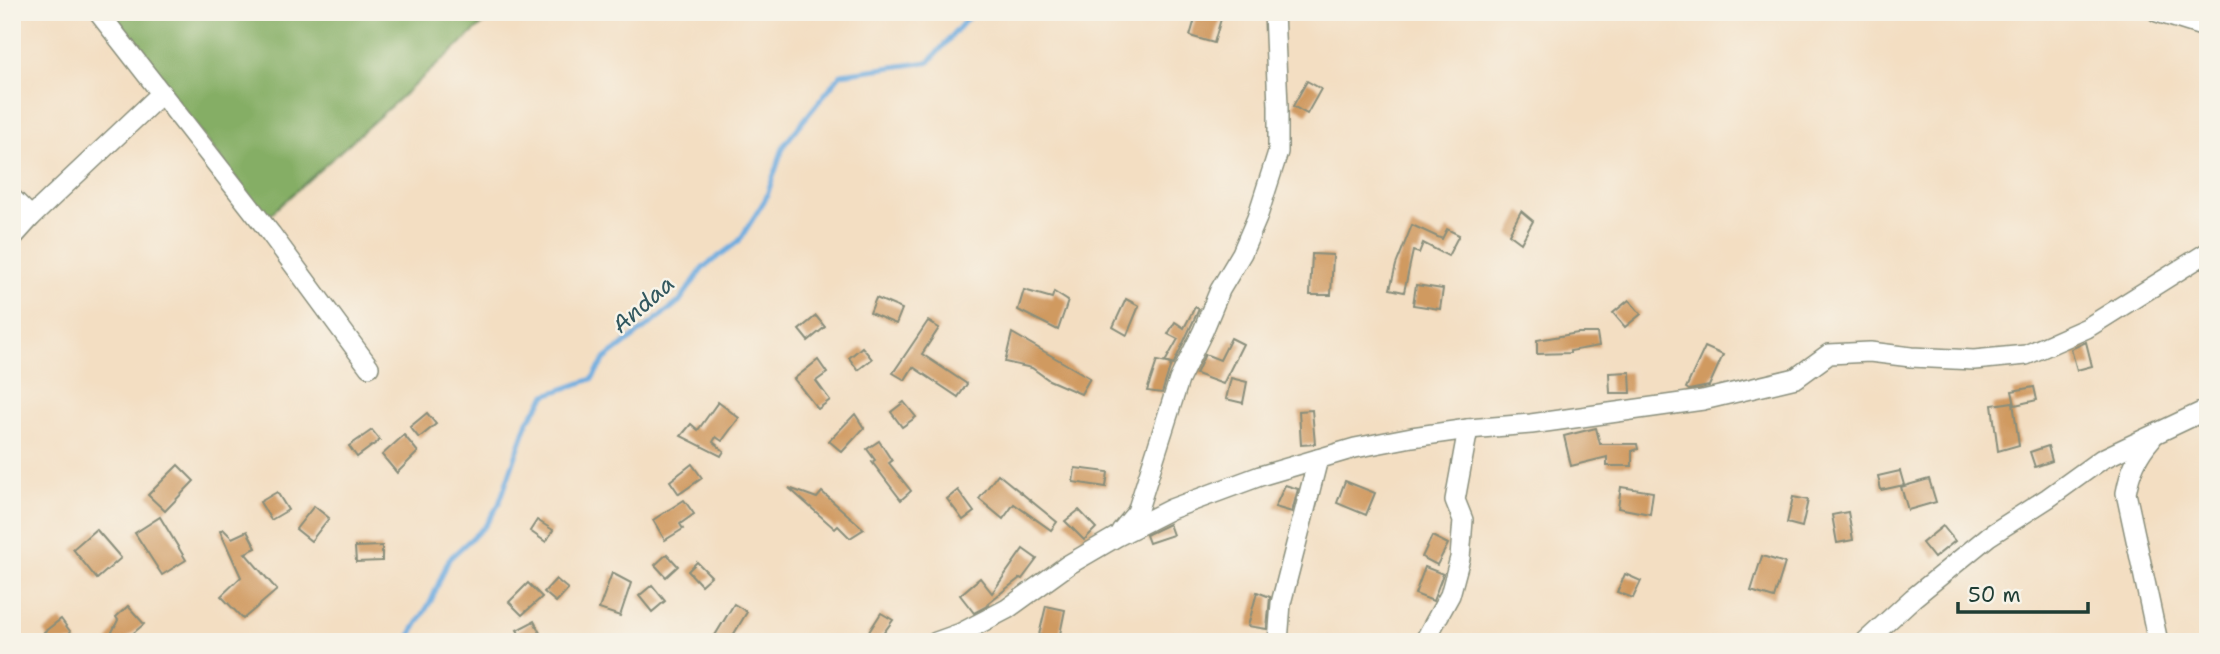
<svg xmlns="http://www.w3.org/2000/svg" width="2220" height="654" viewBox="0 0 2220 654" font-family="'Shantell Sans',sans-serif">
<style>
.forest{fill:#85ae65;stroke:#52764c;stroke-width:2}
.lines{fill:none;stroke-linecap:round;stroke-linejoin:round}
.stream{stroke:#6cabdf;stroke-width:5}
.building{fill:#d09a61}
.minor-casing{stroke:#898e7b;stroke-width:22}
.minor{stroke:#fff;stroke-width:19}
.labels{text-anchor:middle;stroke-width:5;stroke-linejoin:round;paint-order:stroke}
.water-label{font-size:23px;font-style:italic;fill:#32585f;stroke:#f7f3e8}
</style>
<rect width="100%" height="100%" fill="#f7f3e8"/>
<filter id="ink" filterUnits="userSpaceOnUse"><feTurbulence type="fractalNoise" baseFrequency=".0143" numOctaves="2"/><feDisplacementMap in="SourceGraphic" scale="14" xChannelSelector="R" yChannelSelector="G"/><feConvolveMatrix kernelMatrix="1 2 1 2 8 2 1 2 1" color-interpolation-filters="sRGB"/></filter>
<filter id="wash" filterUnits="userSpaceOnUse"><feTurbulence type="fractalNoise" baseFrequency=".00686" numOctaves="4" result="noise"/><feDisplacementMap in="SourceGraphic" scale="28" xChannelSelector="R" yChannelSelector="G"/><feGaussianBlur stdDeviation="1.57" result="paint"/><feColorMatrix in="noise" values="0 0 0 0 0 0 0 0 0 0 0 0 0 0 0 0 0 1.4 0 .05"/><feComposite in="paint" operator="in"/></filter>
<g filter="url(#wash)">
<rect width="100%" height="100%" fill="#f3dec2"/>
<polygon class="forest" points="109,12 496,12 266,218"/>
<g class="lines">
<polyline class="stream" points="406,642 431,601 449,559 485,526 499,504 528,421 546,395 592,379 605,359 679,302 703,268 739,241 766,198 784,145 841,74 929,62 973,12"/>
</g>
<g id="blocks">
<g class="building">
<polygon points="1197,12 1223,12 1214,43 1190,36"/>
<polygon points="1307,81 1321,89 1307,114 1293,106"/>
<polygon points="1521,211 1533,221 1521,243 1509,234"/>
<polygon points="1412,225 1442,239 1447,229 1459,235 1448,256 1423,243 1419,253 1413,251 1404,292 1390,289 1396,265"/>
<polygon points="1312,254 1333,255 1331,295 1310,295"/>
<polygon points="1416,285 1443,289 1440,309 1413,305"/>
<polygon points="1024,290 1052,298 1054,292 1068,301 1058,330 1018,310"/>
<polygon points="876,298 902,309 896,324 870,313"/>
<polygon points="1126,299 1139,306 1127,335 1113,327"/>
<polygon points="1629,300 1641,314 1625,327 1613,313"/>
<polygon points="1195,307 1199,309 1173,365 1165,362 1178,339 1168,334 1175,322 1184,328"/>
<polygon points="816,316 825,327 808,341 799,330"/>
<polygon points="928,321 939,328 922,354 967,384 958,397 913,367 905,380 893,373"/>
<polygon points="1012,333 1090,378 1081,394 1049,380 1032,368 1005,362"/>
<polygon points="1578,333 1597,333 1599,346 1570,351 1570,353 1537,354 1537,340"/>
<polygon points="1231,338 1243,344 1223,384 1196,374 1205,354 1220,360"/>
<polygon points="2086,342 2092,366 2077,370 2071,349"/>
<polygon points="862,347 872,359 858,370 849,358"/>
<polygon points="1705,347 1723,355 1709,386 1689,390 1686,388"/>
<polygon points="818,360 827,373 816,381 830,400 818,409 794,379"/>
<polygon points="1157,361 1171,364 1162,393 1147,391"/>
<polygon points="1630,372 1631,393 1610,393 1609,373"/>
<polygon points="1231,378 1247,382 1243,403 1226,399"/>
<polygon points="2034,387 2037,400 2015,405 2012,391"/>
<polygon points="718,402 739,418 722,441 716,437 713,442 724,451 721,456 681,436 691,424 698,430"/>
<polygon points="904,402 916,417 902,427 891,412"/>
<polygon points="2013,402 2019,445 1998,451 1992,405"/>
<polygon points="1312,410 1315,444 1301,445 1299,411"/>
<polygon points="427,413 436,424 419,438 410,427"/>
<polygon points="855,414 864,428 842,452 829,441"/>
<polygon points="1596,428 1600,444 1637,444 1638,449 1632,451 1632,466 1607,466 1607,457 1571,466 1564,436"/>
<polygon points="372,430 380,440 357,457 349,446"/>
<polygon points="404,435 418,452 397,473 382,455"/>
<polygon points="879,441 892,461 889,463 911,491 901,500 872,462 875,460 867,449"/>
<polygon points="2048,446 2052,461 2035,467 2030,452"/>
<polygon points="692,464 702,478 679,494 670,481"/>
<polygon points="178,465 194,481 165,511 148,495"/>
<polygon points="1075,468 1108,472 1106,487 1073,482"/>
<polygon points="1900,471 1904,485 1881,490 1878,476"/>
<polygon points="998,474 1057,522 1051,530 1014,504 1003,519 979,499"/>
<polygon points="1929,479 1936,502 1908,510 1901,487"/>
<polygon points="1345,481 1375,493 1366,515 1337,503"/>
<polygon points="1285,485 1298,489 1292,512 1275,507"/>
<polygon points="1621,487 1653,492 1650,514 1618,508"/>
<polygon points="789,488 817,498 822,492 864,529 850,538 838,526 835,529"/>
<polygon points="958,490 974,512 963,520 947,499"/>
<polygon points="277,492 288,510 271,520 260,502"/>
<polygon points="1793,497 1808,500 1802,527 1787,523"/>
<polygon points="684,500 694,514 680,524 683,529 665,540 653,520"/>
<polygon points="314,506 329,518 311,541 296,529"/>
<polygon points="1079,510 1096,528 1084,540 1065,521"/>
<polygon points="1848,512 1853,540 1837,543 1832,515"/>
<polygon points="160,517 186,560 162,575 135,533"/>
<polygon points="537,520 553,530 546,542 530,531"/>
<polygon points="1169,524 1173,535 1149,543 1146,535"/>
<polygon points="1943,526 1955,541 1934,558 1922,543"/>
<polygon points="96,529 121,558 97,579 73,549"/>
<polygon points="223,529 232,538 247,531 256,548 245,553 277,590 243,619 221,596 241,577 220,531"/>
<polygon points="1432,536 1448,544 1437,565 1422,557"/>
<polygon points="382,546 382,561 356,562 355,547"/>
<polygon points="1023,549 1037,559 1022,579 1020,578 988,603 989,605 974,613 960,595 980,578 992,593"/>
<polygon points="667,554 678,566 666,577 655,565"/>
<polygon points="1762,556 1785,563 1774,598 1751,591"/>
<polygon points="697,562 711,576 701,585 688,571"/>
<polygon points="1425,567 1443,574 1433,601 1415,594"/>
<polygon points="612,573 631,583 620,616 599,609"/>
<polygon points="1625,574 1641,581 1633,598 1617,592"/>
<polygon points="556,579 568,589 556,602 544,592"/>
<polygon points="528,583 542,597 522,615 509,602"/>
<polygon points="652,585 665,601 652,612 639,596"/>
<polygon points="1257,592 1270,597 1267,629 1248,626"/>
<polygon points="734,604 747,612 729,642 711,642"/>
<polygon points="128,606 144,624 123,642 107,642 118,620 116,617"/>
<polygon points="1046,606 1065,610 1059,639 1039,635"/>
<polygon points="881,613 893,620 877,642 867,635"/>
<polygon points="61,619 78,642 51,642 44,632"/>
<polygon points="534,621 540,633 524,642 517,630"/>
</g>
</g>
</g>
<g filter="url(#ink)">
<use href="#blocks" fill-opacity="0" stroke="#898e7b" stroke-width="2"/>
<g class="lines">
<g class="minor-casing">
<g id="minor">
<polyline points="98,12 271,234 369,367"/>
<polyline points="2157,12 2208,28"/>
<polyline points="12,198 31,217"/>
<polyline points="12,238 31,217 162,93"/>
<path d="M 2152,438 C 2137,455 2130,471 2126,493 L 2158,642"/>
<polyline points="1121,531 1137,512 1179,380 1203,331 1220,290 1242,253 1257,218 1278,152 1278,106 1274,12"/>
<polyline points="936,642 961,633 1007,609 1068,565 1116,537 1171,509 1260,476 1355,448 1412,437 1468,429 1531,424 1703,400 1796,378 1829,354 1870,352 1911,357 1974,360 2026,355 2087,328 2208,252"/>
<polyline points="1278,642 1281,603 1318,459"/>
<polyline points="1424,642 1450,595 1460,558 1463,520 1455,500 1468,429"/>
<polyline points="1865,642 1913,598 1989,536 2048,498 2102,459 2208,409"/>
</g>
</g>
<use href="#minor" class="minor"/>
</g>
</g>
<g class="labels">
<g class="water-label">
<text transform="translate(643 304) rotate(-41)" y="8">Andaa</text>
</g>
</g>
<rect width="2220" height="654" fill="none" stroke="#f7f3e8" stroke-width="42"/>
<path d="M1958 602v10h130v-10" fill="none" stroke="#1f3d34" stroke-width="3.5"/>
<text x="1968" y="602" font-size="21" fill="#1f3d34" stroke="#f7f3e8" stroke-width="5" paint-order="stroke">50 m</text>
</svg>
